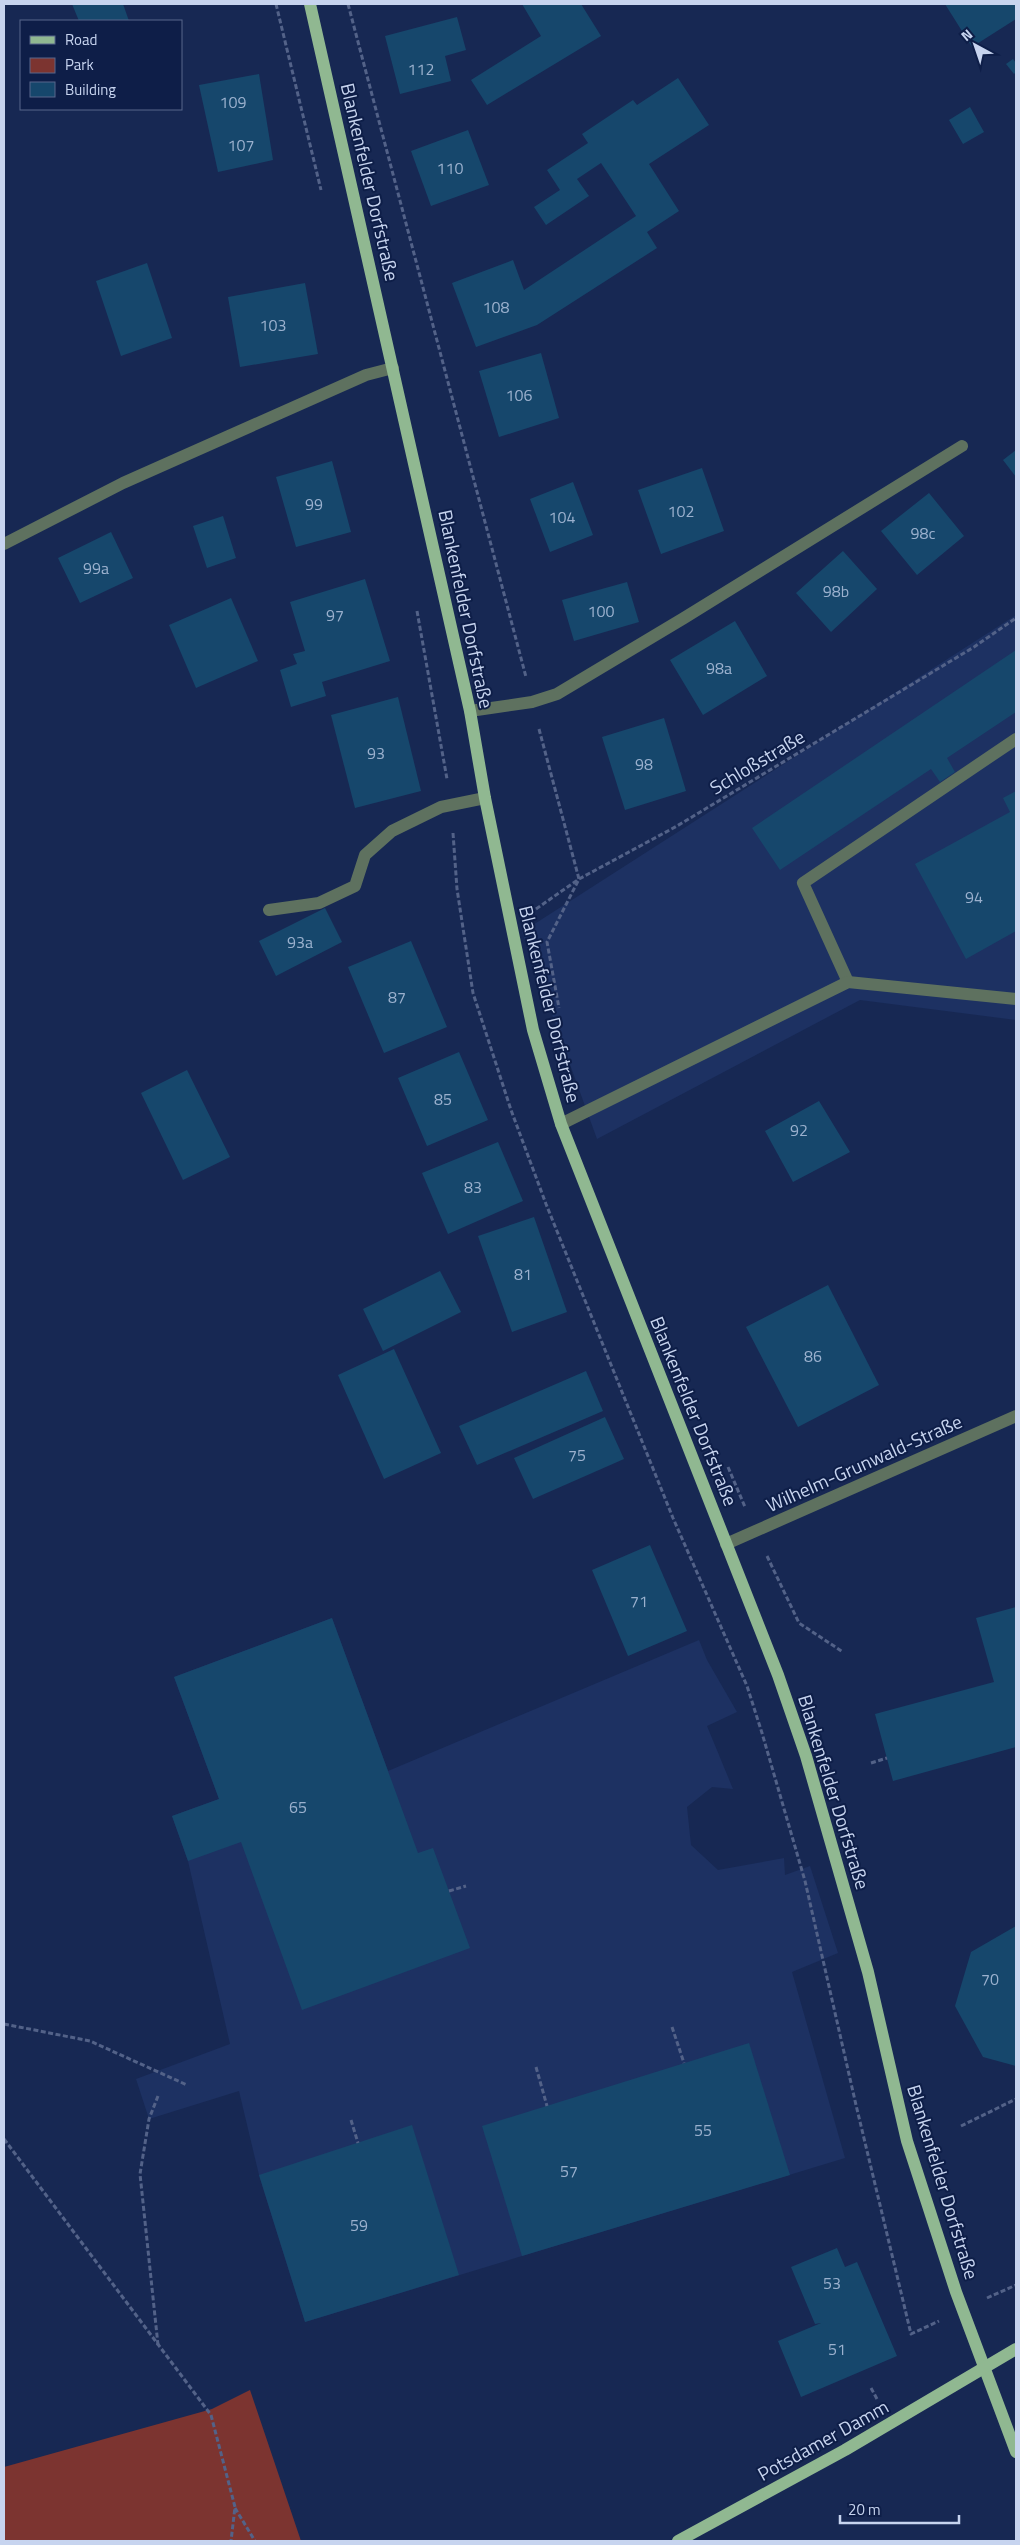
<svg xmlns="http://www.w3.org/2000/svg" width="1020" height="2545" viewBox="0 0 1020 2545" font-family="'Titillium Web',sans-serif">
<style>
.built{fill:#1d3162}
.green{fill:#7c3430}
.building{fill:#16476c}
.lines{fill:none;stroke-linecap:round;stroke-linejoin:round}
.path{stroke:#536288;stroke-width:3;stroke-dasharray:5 2.5;stroke-linecap:butt}
.minor{stroke:#5e715f;stroke-width:12}
.major{stroke:#90b891;stroke-width:12}
.labels{text-anchor:middle;stroke-width:4;stroke-linejoin:round;paint-order:stroke}
.number-label{font-size:16px;fill:#9bb1ce}
.street-label{font-size:19px;fill:#c7d4ef;stroke:#0e1e48}
</style>
<rect width="100%" height="100%" fill="#172853"/>
<g class="built">
<polygon points="1016,615 1016,1020 860,1000 597,1139 522,932"/>
<polygon points="332,1618 388,1771 699,1640 707,1660 737,1712 707,1726 733,1789 712,1787 687,1807 691,1845 718,1870 784,1858 785,1875 810,1866 838,1953 792,1972 845,2158 305,2322 259,2175 239,2091 149,2119 136,2079 230,2044 188,1861 172,1816 219,1799 174,1677"/>
</g>
<polygon class="green" points="250,2390 301,2541 4,2541 4,2467 212,2409"/>
<g class="building">
<polygon points="72,4 123,4 129,21 79,21"/>
<polygon points="522,4 581,4 601,36 487,105 471,80 541,36"/>
<polygon points="945,4 1016,4 1016,19 972,47"/>
<polygon points="457,17 466,50 445,56 451,81 400,94 385,36"/>
<polygon points="1013,59 1016,63 1016,72 1014,74 1006,64"/>
<polygon points="259,74 273,160 218,172 199,85"/>
<polygon points="678,78 709,125 649,164 679,211 647,232 657,248 537,325 476,347 452,283 513,260 524,290 636,216 601,163 577,179 589,196 546,225 534,207 560,190 547,170 588,143 582,134 633,100 637,105"/>
<polygon points="970,107 984,132 963,144 949,120"/>
<polygon points="468,130 489,185 431,206 411,151"/>
<polygon points="147,263 172,338 121,356 96,281"/>
<polygon points="305,283 318,354 240,367 228,297"/>
<polygon points="541,353 559,418 499,437 479,371"/>
<polygon points="1016,450 1016,477 1003,460"/>
<polygon points="332,461 351,532 296,547 276,477"/>
<polygon points="702,468 724,531 661,554 638,490"/>
<polygon points="573,482 593,535 550,552 530,499"/>
<polygon points="929,493 964,536 917,575 881,531"/>
<polygon points="223,516 236,558 207,568 193,526"/>
<polygon points="111,532 133,578 80,603 58,558"/>
<polygon points="843,551 877,589 831,632 796,593"/>
<polygon points="365,579 390,661 322,682 326,696 291,707 280,670 297,664 293,654 305,651 290,602"/>
<polygon points="627,582 639,622 574,641 562,600"/>
<polygon points="231,598 258,661 196,688 169,625"/>
<polygon points="735,621 767,676 703,715 670,660"/>
<polygon points="1016,650 1016,712 947,758 955,772 940,782 931,769 780,870 752,828"/>
<polygon points="398,697 421,791 355,808 331,715"/>
<polygon points="664,718 686,791 625,810 602,737"/>
<polygon points="1016,791 1016,931 966,959 915,864 1010,812 1003,798"/>
<polygon points="325,908 342,942 276,976 259,941"/>
<polygon points="411,941 447,1027 384,1053 348,967"/>
<polygon points="459,1052 488,1120 427,1146 398,1078"/>
<polygon points="187,1070 230,1157 183,1180 141,1093"/>
<polygon points="819,1101 850,1152 793,1182 765,1131"/>
<polygon points="498,1142 523,1201 448,1234 422,1173"/>
<polygon points="534,1217 567,1312 512,1332 478,1236"/>
<polygon points="440,1271 461,1312 383,1351 363,1309"/>
<polygon points="828,1285 879,1385 798,1427 746,1327"/>
<polygon points="394,1349 441,1453 384,1479 338,1375"/>
<polygon points="586,1371 603,1411 477,1465 459,1426"/>
<polygon points="605,1417 624,1459 533,1499 514,1458"/>
<polygon points="650,1545 687,1631 628,1656 592,1570"/>
<polygon points="1016,1607 1016,1747 893,1781 875,1714 994,1682 976,1618"/>
<polygon points="332,1618 418,1853 433,1848 470,1948 302,2010 241,1842 188,1861 172,1816 219,1799 174,1677"/>
<polygon points="1016,1926 1016,2066 983,2057 955,2006 971,1952"/>
<polygon points="749,2043 790,2175 522,2256 482,2126"/>
<polygon points="412,2125 459,2275 305,2322 259,2175"/>
<polygon points="837,2248 845,2267 857,2262 897,2356 801,2397 778,2341 821,2323 815,2324 791,2267"/>
</g>
<g class="lines">
<g class="path">
<polyline points="276,4 321,190"/>
<polyline points="348,4 526,677"/>
<polyline points="417,611 447,779"/>
<polyline points="539,729 579,879 547,942 559,1008"/>
<polyline points="453,833 457,889 473,993 511,1110 546,1204 673,1518 747,1686 762,1733 805,1881 856,2105 911,2334 939,2321"/>
<polyline points="536,909 579,879 677,826 974,647 1016,618"/>
<polyline points="728,1467 745,1507"/>
<polyline points="767,1556 799,1623 843,1652"/>
<polyline points="871,1763 887,1758"/>
<polyline points="449,1891 466,1886"/>
<polyline points="4,2024 90,2041 187,2085"/>
<polyline points="672,2027 684,2063"/>
<polyline points="536,2067 547,2106"/>
<polyline points="158,2096 149,2119 140,2174 158,2345"/>
<polyline points="351,2120 358,2143"/>
<polyline points="961,2126 1016,2099"/>
<polyline points="4,2139 211,2415 235,2507 231,2541"/>
<polyline points="987,2298 1016,2285"/>
<polyline points="871,2388 877,2399"/>
<polyline points="235,2508 255,2541"/>
</g>
<g class="minor">
<polyline points="4,544 123,483 366,375 393,368"/>
<polyline points="470,711 532,702 557,694 684,618 962,446"/>
<polyline points="269,910 319,903 355,886 365,855 392,831 441,807 485,798"/>
<polyline points="848,982 803,883 1016,739"/>
<polyline points="561,1124 848,982 1016,999"/>
<polyline points="726,1544 1016,1416"/>
</g>
<g class="major">
<polyline points="310,4 470,711 485,798 533,1030 561,1124 778,1675 806,1756 868,1972 907,2141 956,2292 1016,2452"/>
<polyline points="678,2541 845,2450 1016,2349"/>
</g>
</g>
<g class="labels">
<g class="number-label">
<text x="421" y="75">112</text>
<text x="233" y="108">109</text>
<text x="241" y="151">107</text>
<text x="450" y="174">110</text>
<text x="496" y="313">108</text>
<text x="273" y="331">103</text>
<text x="519" y="401">106</text>
<text x="314" y="510">99</text>
<text x="681" y="517">102</text>
<text x="562" y="523">104</text>
<text x="923" y="539">98c</text>
<text x="96" y="574">99a</text>
<text x="836" y="597">98b</text>
<text x="601" y="617">100</text>
<text x="335" y="621">97</text>
<text x="719" y="674">98a</text>
<text x="376" y="759">93</text>
<text x="644" y="770">98</text>
<text x="974" y="903">94</text>
<text x="300" y="948">93a</text>
<text x="397" y="1003">87</text>
<text x="443" y="1105">85</text>
<text x="799" y="1136">92</text>
<text x="473" y="1193">83</text>
<text x="523" y="1280">81</text>
<text x="813" y="1362">86</text>
<text x="577" y="1461">75</text>
<text x="639" y="1607">71</text>
<text x="298" y="1813">65</text>
<text x="990" y="1985">70</text>
<text x="703" y="2136">55</text>
<text x="569" y="2177">57</text>
<text x="359" y="2231">59</text>
<text x="832" y="2289">53</text>
<text x="837" y="2355">51</text>
</g>
<g class="street-label">
<text transform="translate(370 182) rotate(77)" y="7">Blankenfelder Dorfstraße</text>
<text transform="translate(466 609) rotate(78)" y="7">Blankenfelder Dorfstraße</text>
<text transform="translate(757 762) rotate(-31)" y="7">Schloßstraße</text>
<text transform="translate(550 1004) rotate(76)" y="7">Blankenfelder Dorfstraße</text>
<text transform="translate(694 1411) rotate(68)" y="7">Blankenfelder Dorfstraße</text>
<text transform="translate(864 1463) rotate(-24)" y="7">Wilhelm-Grunwald-Straße</text>
<text transform="translate(834 1792) rotate(73)" y="7">Blankenfelder Dorfstraße</text>
<text transform="translate(943 2182) rotate(73)" y="7">Blankenfelder Dorfstraße</text>
<text transform="translate(823 2440) rotate(-29)" y="7">Potsdamer Damm</text>
</g>
</g>
<rect width="1020" height="2545" fill="none" stroke="#c7d4ef" stroke-width="10"/>
<rect x="20" y="20" width="162" height="90" fill="#0e1e48" stroke="#58678b"/>
<rect x="30" y="36" width="25" height="8" fill="#90b891" stroke="#58678b"/>
<text x="65" y="45" font-size="15" fill="#c7d4ef">Road</text>
<rect x="30" y="58" width="25" height="15" fill="#7c3430" stroke="#58678b"/>
<text x="65" y="70" font-size="15" fill="#c7d4ef">Park</text>
<rect x="30" y="82" width="25" height="15" fill="#16476c" stroke="#58678b"/>
<text x="65" y="95" font-size="15" fill="#c7d4ef">Building</text>
<g transform="translate(975 45) rotate(320)" stroke="#0e1e48" stroke-width="4" paint-order="stroke">
<path d="M0-4L9 19L0 12L-9 19Z" fill="#c7d4ef"/>
<text y="-8" font-size="14" font-weight="bold" text-anchor="middle" fill="#c7d4ef">N</text>
</g>
<path d="M840 2515v8h119v-8" fill="none" stroke="#c7d4ef" stroke-width="2.5"/>
<text x="848" y="2515" font-size="15" fill="#c7d4ef" stroke="#0e1e48" stroke-width="4" paint-order="stroke">20 m</text>
</svg>
